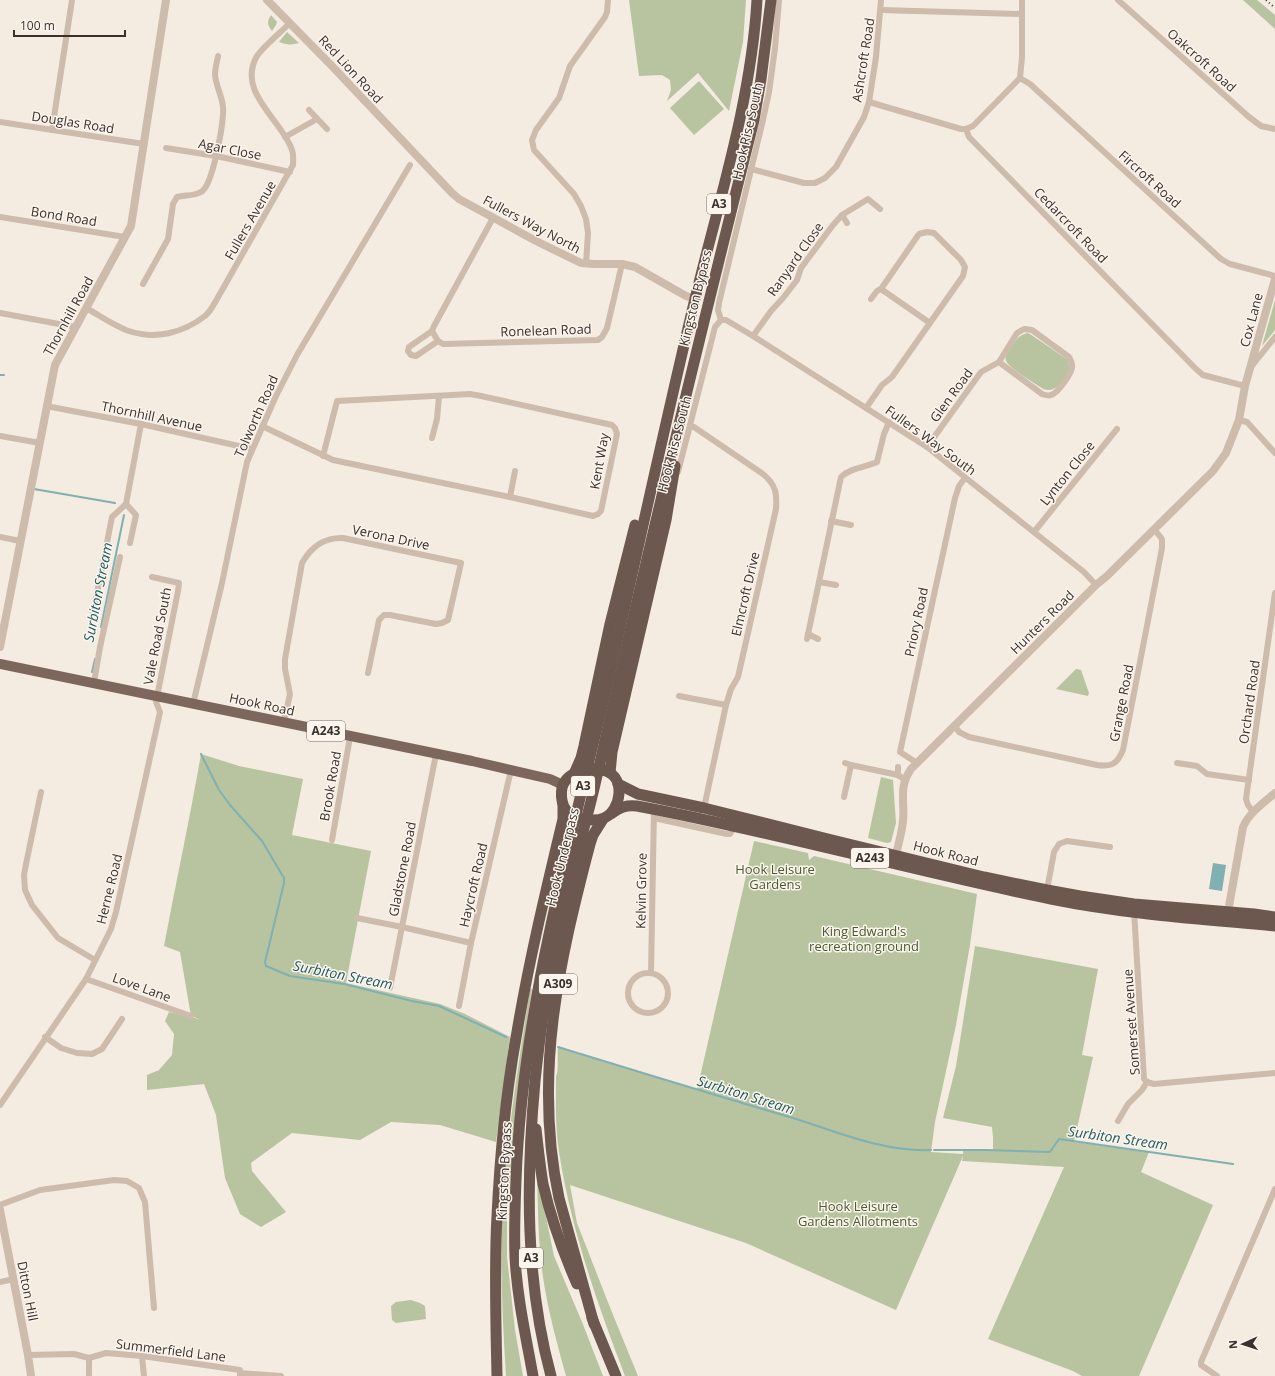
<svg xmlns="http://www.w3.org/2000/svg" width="1275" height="1376" viewBox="0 0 1275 1376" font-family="'Open Sans',sans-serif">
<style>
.green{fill:#b8c4a0}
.water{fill:#7fb0b2}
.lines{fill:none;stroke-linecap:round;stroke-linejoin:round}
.stream{stroke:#7fb0b2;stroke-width:2}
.minor{stroke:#cdbbac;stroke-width:6}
.tertiary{stroke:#cdbbac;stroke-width:8}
.primary{stroke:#7d675c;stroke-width:10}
.trunk{stroke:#6c584f;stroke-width:11}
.rail{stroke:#3b302b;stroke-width:2;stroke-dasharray:1 3;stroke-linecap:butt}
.labels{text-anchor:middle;stroke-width:3;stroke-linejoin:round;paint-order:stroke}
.shield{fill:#fbf5ee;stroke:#756b66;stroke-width:1}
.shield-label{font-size:12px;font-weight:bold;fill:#3b302b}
.street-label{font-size:13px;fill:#3b302b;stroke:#fbf5ee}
.park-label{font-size:13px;fill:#4a5a2e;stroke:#fbf5ee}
.water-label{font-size:14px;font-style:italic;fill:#1f5a5e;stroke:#fbf5ee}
</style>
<rect width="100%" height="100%" fill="#f4ebe1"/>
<g class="green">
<polygon points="629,0 746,0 743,42 729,111 698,73 667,101 671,90 670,80 662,75 639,76"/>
<polygon points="1243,0 1257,0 1275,15 1275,29"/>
<path d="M 271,15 L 277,22 L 276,25 L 272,31 C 267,25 267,21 271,15 Z"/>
<path d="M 287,32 L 299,43 C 291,45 287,45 279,42 Z"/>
<polygon points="699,81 724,109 694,135 670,108"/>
<polygon points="1275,300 1275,330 1262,346"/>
<path d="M 1027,333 L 1030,334 L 1068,360 L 1070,370 C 1063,379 1057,394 1043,389 C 1036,384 1009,368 1006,361 C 1004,356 1009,351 1011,347 C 1016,340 1019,335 1027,333 Z"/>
<polygon points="1076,669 1081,670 1089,693 1088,696 1056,689"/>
<path d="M 201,754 L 239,766 L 303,779 L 292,835 L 371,851 L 346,983 L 440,1004 L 465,1014 L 510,1037 L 496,1142 L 440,1125 L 391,1122 L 360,1140 L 292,1133 L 251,1163 L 252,1171 L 286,1212 L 261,1227 L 240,1214 L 225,1178 L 216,1115 L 204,1084 L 147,1090 L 147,1075 L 159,1070 L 172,1055 L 174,1034 L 165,1021 L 169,1012 L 199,1019 L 191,1016 L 180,952 L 164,946 C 176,882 190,818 201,754 Z"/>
<polygon points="881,777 893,780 896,823 891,842 887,843 868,838"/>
<path d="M 754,841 L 808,853 L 809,860 L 814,856 L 977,894 L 970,945 L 956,1025 L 935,1122 L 931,1152 L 963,1154 L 963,1150 L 993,1150 L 993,1137 L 992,1127 L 943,1118 L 956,1066 L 975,946 L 1098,969 L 1082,1055 L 1093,1057 L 1074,1142 L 1149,1152 L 1141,1172 L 1213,1205 L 1139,1376 L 1082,1376 L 1073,1371 L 988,1339 L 1064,1167 L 962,1161 L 963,1156 L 896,1310 L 746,1243 L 570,1185 L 577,1223 L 611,1310 L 638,1376 L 625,1376 C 597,1303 571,1229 559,1152 C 555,1127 556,1101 556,1076 C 559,1071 557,1055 558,1047 L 697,1090 Z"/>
<path d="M 530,989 L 532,989 L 521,1067 L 507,1212 L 507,1257 L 515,1330 L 523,1376 L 506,1376 C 502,1311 499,1247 504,1182 C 510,1117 520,1053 530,989 Z"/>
<path d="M 537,1173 L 554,1256 L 582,1322 L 603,1376 L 566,1376 C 557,1343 548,1311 543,1277 C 538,1243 538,1207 537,1173 Z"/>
<polygon points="411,1300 420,1303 425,1306 426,1319 396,1323 392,1320 391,1306 396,1302"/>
</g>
<polygon class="water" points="1213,863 1226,865 1222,891 1209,889"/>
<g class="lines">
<g class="stream">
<polyline points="0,375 4,375"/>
<polyline points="34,489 115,503"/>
<polyline points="101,627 124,515"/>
<polyline points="92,672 95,659"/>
<polyline points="201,754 219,790 230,805 262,841 284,878 284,883 265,962 266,966 290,976 344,984 412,1001 439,1006 506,1037"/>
<path d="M 558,1047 C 636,1071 714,1095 793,1118 C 838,1132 883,1152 931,1150"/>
<polyline points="934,1150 986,1150 1050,1152 1059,1139 1233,1164"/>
</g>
<g class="minor">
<polyline points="1118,0 1249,117 1261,126 1275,129"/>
<polyline points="881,10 1022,14"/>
<polyline points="1020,78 1030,84 1221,259 1230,264 1275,276"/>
<polyline points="869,102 961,129 966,129 973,126 1020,78 1022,57 1022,0"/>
<polyline points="309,110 327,129"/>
<polyline points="0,122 144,144"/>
<polyline points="966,129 969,137 1196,369 1203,375 1245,386"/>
<polyline points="52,130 72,0"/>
<polyline points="285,137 317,119"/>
<polyline points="166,148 216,156 290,172"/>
<polyline points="751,169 804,183 815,183 825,178 836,167 864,117 869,102 876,57 881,0"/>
<polyline points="842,215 847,223"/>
<polyline points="0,217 125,237"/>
<polyline points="493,218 434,326 432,331 438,341 443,344 598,340 602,337 607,328 622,264"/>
<polyline points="586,264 588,233 586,219 581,206 574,194 534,150 532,140 536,130 559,98 570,66 605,17 607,12 608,0"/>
<path d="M 143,284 L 168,239 L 173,204 L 177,197 C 185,195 194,196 201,192 C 213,186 224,121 223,107 C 222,96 216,86 215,75 C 215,68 217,62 218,56"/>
<polyline points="871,299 877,291 881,289"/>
<path d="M 86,308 C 99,315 116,327 129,331 C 155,340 183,333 205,316 C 210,312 214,304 217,299 L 293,165 C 293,160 294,155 292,150 C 282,120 236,92 257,56 C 263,47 281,32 290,23"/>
<polyline points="0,313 75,327"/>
<polyline points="721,320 726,320 753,336 927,447 1084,572 1096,585"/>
<polyline points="721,320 718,310 719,303 762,124 769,92 775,48 779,0"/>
<polyline points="432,331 409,347 408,351 411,355 416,356 438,341"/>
<polyline points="753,336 771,311 783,298 797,280 801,268 833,225 842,215 868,199 880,209"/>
<polyline points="1251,367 1275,337"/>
<polyline points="46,406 141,424 252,449"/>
<polyline points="866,408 882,385 892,377 963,276 965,267 961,260 934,233 927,232 919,234 881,289 930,323"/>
<polyline points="1239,420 1247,422 1275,453"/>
<polyline points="262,426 333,460 510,497 593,516 598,514 601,511 617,434 615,428 612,425 481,396 470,394 452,395 337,401 323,456"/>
<path d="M 690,426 L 694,427 L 763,474 C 776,485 777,493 776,509 L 738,677 L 731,689 L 726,705 L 704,808"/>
<polyline points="0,436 40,443"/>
<polyline points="432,438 437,419 439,396"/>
<path d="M 927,447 L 981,372 L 999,362 L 1017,333 L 1024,329 L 1032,330 L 1069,357 C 1071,361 1073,363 1072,368 C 1071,374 1057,394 1051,395 C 1049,396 1045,395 1042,394 L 999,362"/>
<polyline points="678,472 715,327 721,320"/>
<polyline points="510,497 515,471"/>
<polyline points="126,504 141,424"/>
<polyline points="126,504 136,515 130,543"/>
<polyline points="831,521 851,525"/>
<polyline points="1034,532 1117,429"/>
<polyline points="0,537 20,541"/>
<polyline points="819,582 836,585"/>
<polyline points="93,613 112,517 126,504"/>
<polyline points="808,634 818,639"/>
<path d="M 807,639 L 841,477 C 850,468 866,467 877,462 L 884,434 L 889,422"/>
<polyline points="94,683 100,647 120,557"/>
<polyline points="679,696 726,705"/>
<polyline points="193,704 222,583 247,462 276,396 297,355 410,165"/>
<path d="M 284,722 L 290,694 L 285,669 L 285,659 L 302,563 C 311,547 325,537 343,538 L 461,563 L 448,620 L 442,623 L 436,624 L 390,615 L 384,615 L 379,620 L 368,673"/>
<path d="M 955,726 L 959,732 L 969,737 L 1097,765 C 1112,767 1117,764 1123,750 L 1162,548 L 1162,539 L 1154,529"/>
<polyline points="917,763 900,752 955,498 959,486 965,478"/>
<polyline points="1177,763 1197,766 1207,774 1249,780"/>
<polyline points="851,765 898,775"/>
<polyline points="898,767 898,775 905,780"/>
<polyline points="41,792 26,864 24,875 25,890 32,905 58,938 95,960"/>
<polyline points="844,797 851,765 845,763"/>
<polyline points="1253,812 1248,805 1246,799 1275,593"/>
<polyline points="654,818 727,834 730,834 735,826"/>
<polyline points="332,840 350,737"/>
<polyline points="1047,890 1054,852 1059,844 1067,841 1110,847"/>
<polyline points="1134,910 1144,1079 1147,1082 1154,1084 1275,1073"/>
<polyline points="357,918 402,927 471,943"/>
<polyline points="651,973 654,809"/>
<circle cx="648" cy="993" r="20"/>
<polyline points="86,979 191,1016"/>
<polyline points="390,988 436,754"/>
<polyline points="459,1006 471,943 511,770"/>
<polyline points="45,1037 61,1048 77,1053 92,1054 102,1049 122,1019"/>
<polyline points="0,1105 86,979 111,929 116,912 160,712 156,702 178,591 179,583 152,577"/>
<polyline points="1118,1121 1128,1104 1142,1090 1147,1082"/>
<polyline points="0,1205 40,1190 114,1180 127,1181 139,1188 145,1202 154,1308"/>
<polyline points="0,1282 14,1279"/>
<polyline points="28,1355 74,1354 89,1358 106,1353 142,1356 240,1370 240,1376"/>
<polyline points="142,1356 144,1376"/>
<polyline points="240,1373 281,1376"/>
<polyline points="89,1376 89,1358"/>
<polyline points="1217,1376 1201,1365 1201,1362 1275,1189"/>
</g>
<g class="tertiary">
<polyline points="267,0 331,65 452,193 459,199 536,241 581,263 594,264 622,264 635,267 686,296 695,299"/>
<polyline points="0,647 55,365 131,226 166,0"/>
<path d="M 896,856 C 898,844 902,833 903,821 C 905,801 898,788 911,769 L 1096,585 L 1107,576 L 1213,471 L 1226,453 L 1239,420 L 1245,386 L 1275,279"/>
<path d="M 1228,912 L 1243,827 C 1249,813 1263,803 1275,793"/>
<polyline points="0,1210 28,1355 31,1376"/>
</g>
<polyline class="primary" points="0,664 472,761 550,779 563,785"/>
<g class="trunk">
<path d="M 597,769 C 600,770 603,770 606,771 C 626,778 621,811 604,818 C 597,821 587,820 580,818 C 576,817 572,816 569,813 C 560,806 559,788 566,780 C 573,771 586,770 597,769 Z"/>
<polyline points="610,773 612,752 666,520 675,466"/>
<polyline points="574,774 581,758 584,746 610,624 635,525"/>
<polyline points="618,784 638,794 704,808 828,839 984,877 1047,890 1080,896 1134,904 1254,914 1275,917"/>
<path d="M 611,814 C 620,807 626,805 637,806 C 776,832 913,871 1051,899 C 1125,914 1200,919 1275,926"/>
<path d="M 536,1129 C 538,1147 540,1166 543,1184 C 551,1219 563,1252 577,1284"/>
<polyline points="592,1318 616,1376"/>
<path d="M 594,1324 L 559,1198 C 533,1075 559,962 590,844 L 593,835 L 603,819"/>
<path d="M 497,1376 C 496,1323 494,1269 497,1216 C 500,1154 506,1092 517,1032 C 529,960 546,890 563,819 L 563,806"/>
<path d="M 533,1376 C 526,1337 517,1297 515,1257 C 514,1232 515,1206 516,1180 C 522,1017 566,860 603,702 C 634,569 662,436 694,303 C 718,203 751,103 757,0"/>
<path d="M 551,1376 C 525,1280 526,1180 535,1081 C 540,1034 546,987 556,941 C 566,893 580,845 592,797 C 600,764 607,730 615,697 C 659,504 706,311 754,120 L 761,79 L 771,0"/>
</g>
<polyline class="rail" points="1266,0 1275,8"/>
</g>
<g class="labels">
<g class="shield">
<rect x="707" y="194" width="24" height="20" rx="3"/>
<rect x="307" y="721" width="38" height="20" rx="3"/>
<rect x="571" y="776" width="24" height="20" rx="3"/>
<rect x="851" y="848" width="38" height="20" rx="3"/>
<rect x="539" y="974" width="38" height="20" rx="3"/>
<rect x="519" y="1248" width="24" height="20" rx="3"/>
</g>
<g class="shield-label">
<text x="719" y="208">A3</text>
<text x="326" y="735">A243</text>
<text x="583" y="790">A3</text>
<text x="870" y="862">A243</text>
<text x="558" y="988">A309</text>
<text x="531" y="1262">A3</text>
</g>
<g class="street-label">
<text transform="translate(863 60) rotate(-81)" y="5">Ashcroft Road</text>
<text transform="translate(1202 60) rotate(42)" y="5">Oakcroft Road</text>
<text transform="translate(351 69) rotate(47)" y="5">Red Lion Road</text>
<text transform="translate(73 122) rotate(9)" y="5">Douglas Road</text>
<text transform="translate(747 131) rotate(-77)" y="5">Hook Rise South</text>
<text transform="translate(230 149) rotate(11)" y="5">Agar Close</text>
<text transform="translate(1150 179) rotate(42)" y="5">Fircroft Road</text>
<text transform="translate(64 216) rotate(9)" y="5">Bond Road</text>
<text transform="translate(250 220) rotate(-60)" y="5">Fullers Avenue</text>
<text transform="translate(532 224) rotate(28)" y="5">Fullers Way North</text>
<text transform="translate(1071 225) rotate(46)" y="5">Cedarcroft Road</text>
<text transform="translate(795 259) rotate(-55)" y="5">Ranyard Close</text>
<text transform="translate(695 298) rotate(-76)" y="5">Kingston Bypass</text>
<text transform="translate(68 316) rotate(-61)" y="5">Thornhill Road</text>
<text transform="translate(1251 320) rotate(-75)" y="5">Cox Lane</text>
<text transform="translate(546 330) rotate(-2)" y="5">Ronelean Road</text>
<text transform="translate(951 395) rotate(-54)" y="5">Glen Road</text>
<text transform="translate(152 416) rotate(12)" y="5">Thornhill Avenue</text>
<text transform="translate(256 416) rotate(-66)" y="5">Tolworth Road</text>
<text transform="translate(931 440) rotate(36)" y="5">Fullers Way South</text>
<text transform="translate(674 444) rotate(-75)" y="5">Hook Rise South</text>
<text transform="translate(599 461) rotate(-80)" y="5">Kent Way</text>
<text transform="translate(1067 473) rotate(-51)" y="5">Lynton Close</text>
<text transform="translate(391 537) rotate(12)" y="5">Verona Drive</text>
<text transform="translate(745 594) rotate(-77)" y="5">Elmcroft Drive</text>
<text transform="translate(916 622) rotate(-78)" y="5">Priory Road</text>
<text transform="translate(1042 622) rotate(-45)" y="5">Hunters Road</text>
<text transform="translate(157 636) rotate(-79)" y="5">Vale Road South</text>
<text transform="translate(1249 702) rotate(-82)" y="5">Orchard Road</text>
<text transform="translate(1121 703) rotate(-79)" y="5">Grange Road</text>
<text transform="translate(262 704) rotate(12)" y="5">Hook Road</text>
<text transform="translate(330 786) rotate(-80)" y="5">Brook Road</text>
<text transform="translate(946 853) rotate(14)" y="5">Hook Road</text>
<text transform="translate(562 857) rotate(-76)" y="5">Hook Underpass</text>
<text transform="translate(402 869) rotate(-79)" y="5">Gladstone Road</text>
<text transform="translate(473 885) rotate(-77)" y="5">Haycroft Road</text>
<text transform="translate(109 889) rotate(-76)" y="5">Herne Road</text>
<text transform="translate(641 891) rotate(-89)" y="5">Kelvin Grove</text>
<text transform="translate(142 987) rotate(20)" y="5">Love Lane</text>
<text transform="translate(1131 1022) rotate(-94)" y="5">Somerset Avenue</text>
<text transform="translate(504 1171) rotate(-87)" y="5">Kingston Bypass</text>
<text transform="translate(28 1291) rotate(79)" y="5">Ditton Hill</text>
<text transform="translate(171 1350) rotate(7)" y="5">Summerfield Lane</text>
</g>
<g class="park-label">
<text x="775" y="874">Hook Leisure<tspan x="775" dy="15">Gardens</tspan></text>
<text x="864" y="936">King Edward's<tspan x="864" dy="15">recreation ground</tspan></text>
<text x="858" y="1211">Hook Leisure<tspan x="858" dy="15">Gardens Allotments</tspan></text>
</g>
<g class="water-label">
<text transform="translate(98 592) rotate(-79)" y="5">Surbiton Stream</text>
<text transform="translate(343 975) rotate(11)" y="5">Surbiton Stream</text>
<text transform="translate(746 1095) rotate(17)" y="5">Surbiton Stream</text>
<text transform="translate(1118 1138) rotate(8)" y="5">Surbiton Stream</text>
</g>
</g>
<g transform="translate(1243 1344) rotate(267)" stroke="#fbf5ee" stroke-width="3" paint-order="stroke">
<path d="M0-3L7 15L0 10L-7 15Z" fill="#3b302b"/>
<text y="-6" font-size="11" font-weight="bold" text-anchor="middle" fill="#3b302b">N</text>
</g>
<path d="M14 30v6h111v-6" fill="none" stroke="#3b302b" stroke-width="2"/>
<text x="20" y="30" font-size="12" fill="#3b302b" stroke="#fbf5ee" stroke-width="3" paint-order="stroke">100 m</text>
</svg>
